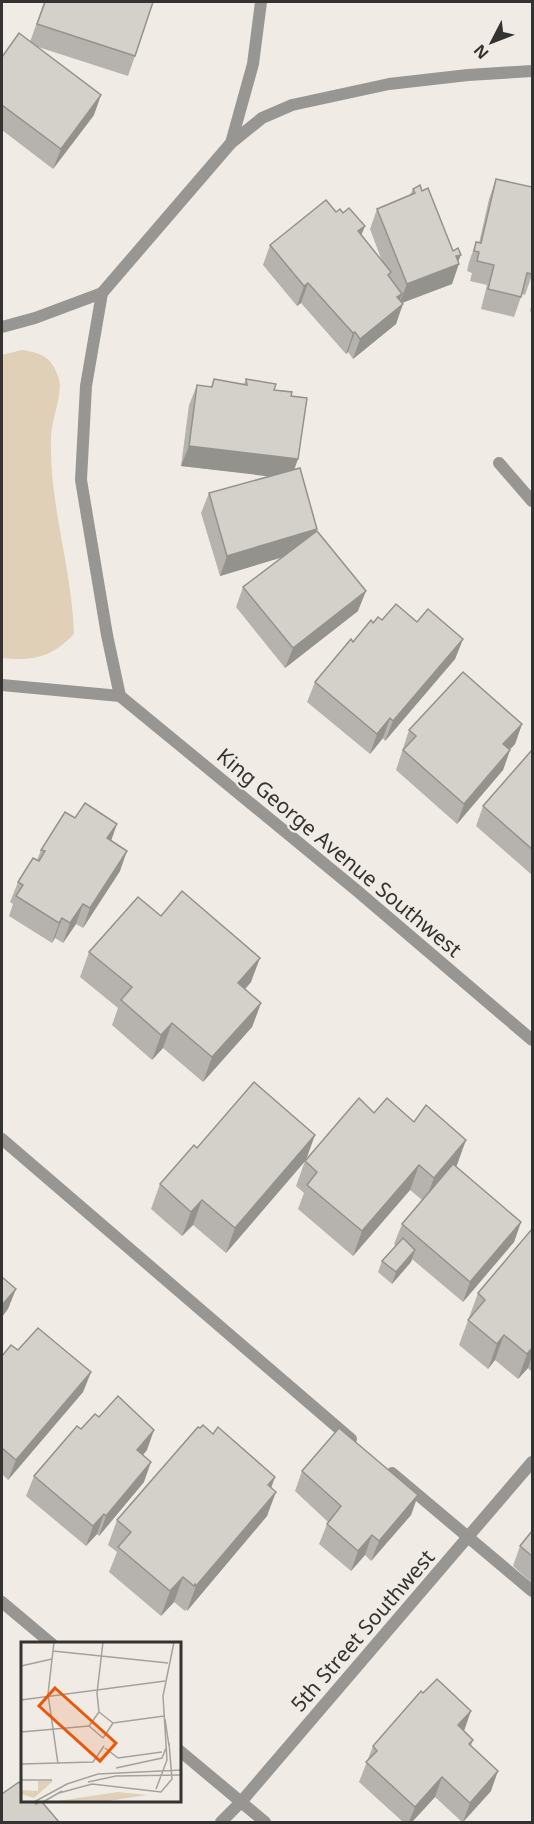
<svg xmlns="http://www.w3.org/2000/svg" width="534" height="1824" viewBox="0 0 534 1824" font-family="'Noto Sans',sans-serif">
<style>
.green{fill:#dfd0b7}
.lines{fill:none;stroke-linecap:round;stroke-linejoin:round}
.service{stroke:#979693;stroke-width:12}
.minor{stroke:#979693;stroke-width:12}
.wall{fill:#b6b3ae}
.shaded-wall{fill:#94928d}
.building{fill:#d4d0ca;stroke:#94928d;stroke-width:1.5}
.labels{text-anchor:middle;stroke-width:4.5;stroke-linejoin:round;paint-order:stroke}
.street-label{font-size:21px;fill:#353331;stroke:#f0ece5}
.inset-road{fill:none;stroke:#a5a29d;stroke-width:1.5}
.view{fill:#e8590c;fill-opacity:0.15;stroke:#e8590c;stroke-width:3}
.inset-edge{fill:none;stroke:#353331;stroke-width:3}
</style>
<rect width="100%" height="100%" fill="#f0ece5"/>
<path class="green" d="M 22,350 C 42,353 52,357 59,379 C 63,394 51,421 51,438 C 49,504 72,568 74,634 C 51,658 33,661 2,658 L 2,355 Z"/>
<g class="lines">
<g class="service">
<polyline points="499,463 532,501"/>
<polyline points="2,1139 351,1439"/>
<polyline points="392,1473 532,1591"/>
</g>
<g class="minor">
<polyline points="231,143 253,64 261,2"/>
<polyline points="102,293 86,386 81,480 107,635 120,696"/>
<polyline points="2,327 35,318 102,293 231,143 262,118 292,105 389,84 468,75 532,71"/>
<polyline points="2,685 120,696 355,889 532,1040"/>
<polyline points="2,1602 52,1644"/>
<polyline points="180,1751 265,1822"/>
<polyline points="221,1822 241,1802 532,1462"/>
</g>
</g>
<g class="wall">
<polygon points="44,2 135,56 128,76 35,46 94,115 53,169 2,130 2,57 30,42"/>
<polygon points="496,179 532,187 532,275 525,295 522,294 514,317 481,309 487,285 470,281 472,273 467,271 469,262 476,242 479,243 489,199"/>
<polygon points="413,189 422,191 458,261 452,284 402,303 396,324 353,359 348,352 346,354 301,303 297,306 263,265 270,245 336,212 362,235 382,261 370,229 377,209 410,195"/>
<polygon points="532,303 532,313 530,311"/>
<polygon points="214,379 244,384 246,379 291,396 294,470 316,531 358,611 285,668 236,607 243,587 282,557 220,576 201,513 209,493 271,476 181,466 189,405 197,385 211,387"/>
<polygon points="382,620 417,622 463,639 455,659 385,741 383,738 370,754 307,702 315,682 353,642 373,623"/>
<polygon points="522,724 515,744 510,750 503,770 457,824 396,770 409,730"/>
<polygon points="532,750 532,875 476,826 483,806"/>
<polygon points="111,841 120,871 83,928 76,924 63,943 55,938 52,943 9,916 13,904 10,902 18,882 37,860 41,850"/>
<polygon points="161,916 251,982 245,989 261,1003 252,1027 203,1082 163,1048 152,1060 112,1025 118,1008 80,977 89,952"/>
<polygon points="374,1113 457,1165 456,1166 521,1222 514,1242 463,1302 412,1259 411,1262 392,1284 378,1272 382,1261 396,1246 394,1244 402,1224 422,1200 410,1190 353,1256 298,1209 304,1193 296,1186 305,1161"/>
<polygon points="197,1148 306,1160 226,1253 193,1225 182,1236 151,1209 160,1184"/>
<polygon points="532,1229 532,1372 528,1368 518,1379 495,1360 488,1369 459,1345 478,1293"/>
<polygon points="18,1350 91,1372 83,1392 8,1480 2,1474 2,1356"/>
<polygon points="81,1429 147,1450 143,1455 144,1482 99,1536 97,1534 86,1546 26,1496 34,1476"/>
<polygon points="213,1434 275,1477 271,1487 267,1516 187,1611 186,1609 185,1611 174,1602 161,1616 109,1572 117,1552 108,1545 117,1520"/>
<polygon points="302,1471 418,1495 411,1515 371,1561 365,1555 351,1571 319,1544 327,1524 328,1522 295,1491"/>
<polygon points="532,1531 532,1583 513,1566 520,1546"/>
<polygon points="464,1731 473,1740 471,1746 491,1791 463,1822 462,1822 435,1797 412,1822 403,1822 359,1782 373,1746"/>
</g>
<g class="shaded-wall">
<polygon points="101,95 94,115 53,169 61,149"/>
<polygon points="365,226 357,246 358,231"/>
<polygon points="461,255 457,264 459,264 452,284 399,304 407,284 456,256"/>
<polygon points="308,283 301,303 297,306 304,286"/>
<polygon points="402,294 396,309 403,304 396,324 353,359 360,339 397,297"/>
<polygon points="355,332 348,352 346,354 353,333"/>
<polygon points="189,446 298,459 291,479 181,466"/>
<polygon points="317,529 310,549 220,576 227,556"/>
<polygon points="366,591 358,611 285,668 293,648"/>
<polygon points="463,639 455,659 385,741 393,721"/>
<polygon points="390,718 383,738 370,754 377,734"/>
<polygon points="522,724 515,744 495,764 503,744"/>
<polygon points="510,750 503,770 457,824 464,804"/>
<polygon points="117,824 110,844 107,838"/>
<polygon points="127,851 120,871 83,928 90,908"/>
<polygon points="83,904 76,924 63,943 70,923"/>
<polygon points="62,918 55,938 52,943 59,923"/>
<polygon points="260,958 251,982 229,1008 238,983"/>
<polygon points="261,1003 252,1027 203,1082 212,1057"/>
<polygon points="172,1023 163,1048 152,1060 161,1035"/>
<polygon points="315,1135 306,1160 226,1253 235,1228"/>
<polygon points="466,1140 457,1165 425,1202 434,1178"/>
<polygon points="419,1165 410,1190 353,1256 362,1231"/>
<polygon points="202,1200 193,1225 182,1236 191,1212"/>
<polygon points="521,1222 514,1242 463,1302 470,1282"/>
<polygon points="415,1250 411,1262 392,1284 396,1272"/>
<polygon points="16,1289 8,1309 2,1317 2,1305"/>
<polygon points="504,1335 495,1360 488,1369 497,1344"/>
<polygon points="532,1348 532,1355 528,1368 518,1379 527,1354"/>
<polygon points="91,1372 83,1392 8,1480 16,1460"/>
<polygon points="154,1430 147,1450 130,1470 137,1450"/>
<polygon points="151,1462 144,1482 99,1536 106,1516"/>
<polygon points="275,1477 266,1502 268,1485"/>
<polygon points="276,1492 267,1516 187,1611 196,1586"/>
<polygon points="418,1495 411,1515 371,1561 379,1541"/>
<polygon points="104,1514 97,1534 86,1546 93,1526"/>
<polygon points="372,1535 365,1555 351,1571 358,1551"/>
<polygon points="183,1577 174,1602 161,1616 170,1591"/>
<polygon points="471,1711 464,1731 458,1725"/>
<polygon points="498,1771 491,1791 463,1822 470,1803"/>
<polygon points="442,1777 435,1797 412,1822 409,1822 415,1807"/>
</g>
<g class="building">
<polygon points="45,2 153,2 135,56 37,24"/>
<polygon points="19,33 101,95 61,149 2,105 2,57"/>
<polygon points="496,179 532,187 532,274 527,273 521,297 488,289 494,265 477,261 479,252 474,251 476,242 481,243"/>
<polygon points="420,185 422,191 428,188 453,251 458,248 461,255 456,256 459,264 407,284 377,209 415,193 413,189"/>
<polygon points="326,200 336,212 340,209 343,213 349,208 365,226 358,231 391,272 388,275 402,294 397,297 403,304 360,339 355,332 353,333 308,283 304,286 270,245"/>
<polygon points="214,379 247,385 246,379 276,384 274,390 292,392 291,396 307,398 298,459 189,446 197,385 212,387"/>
<polygon points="300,468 317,529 227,556 209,493"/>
<polygon points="317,531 366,591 293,648 243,587"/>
<polygon points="396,604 417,622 428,609 463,639 393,721 390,718 377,734 315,682 351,639 353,642 371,620 373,623 378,617 382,620"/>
<polygon points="463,672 522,724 503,744 510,750 464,804 403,750 416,736 409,730"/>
<polygon points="532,750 532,849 483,806"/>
<polygon points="85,803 117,824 107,838 127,851 90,908 83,904 70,923 62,918 59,923 16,896 23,885 18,882 33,858 39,861 45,851 41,850 65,812 75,818"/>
<polygon points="182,891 260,958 238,983 261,1003 212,1057 172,1023 161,1035 121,1000 132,987 89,952 138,897 161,916"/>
<polygon points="254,1082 315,1135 235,1228 202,1200 191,1212 160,1184 194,1145 197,1148"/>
<polygon points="359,1098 374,1113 387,1098 414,1122 426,1105 466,1140 434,1178 419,1165 362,1231 307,1185 317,1172 305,1161"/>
<polygon points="453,1164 521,1222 470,1282 402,1224"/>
<polygon points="532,1229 532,1348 527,1354 504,1335 497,1344 468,1320 485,1300 478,1293"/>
<polygon points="403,1238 415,1250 396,1272 382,1261"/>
<polygon points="2,1277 16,1289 2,1305"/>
<polygon points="38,1328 91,1372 16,1460 2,1448 2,1356 11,1345 18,1350"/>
<polygon points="118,1396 154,1430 137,1450 151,1462 106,1516 104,1514 93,1526 34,1476 77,1426 81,1429 95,1414 99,1417"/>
<polygon points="203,1425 213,1434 218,1427 275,1477 268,1485 276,1492 196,1586 195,1584 194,1586 183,1577 170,1591 118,1547 131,1532 117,1520 198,1427 200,1428"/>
<polygon points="339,1428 418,1495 379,1541 372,1535 358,1551 327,1524 341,1506 302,1471"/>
<polygon points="532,1531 532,1556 520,1546"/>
<polygon points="437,1679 471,1711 458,1725 473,1740 469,1744 498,1771 470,1803 442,1777 415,1807 366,1762 377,1751 373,1746 421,1691 423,1693"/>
<polygon points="19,1782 22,1787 22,1802 34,1802 36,1804 39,1802 42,1802 59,1822 2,1822 2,1794"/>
</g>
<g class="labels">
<g class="street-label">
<text transform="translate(339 853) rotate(40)" y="7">King George Avenue Southwest</text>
<text transform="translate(363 1631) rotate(-49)" y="7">5th Street Southwest</text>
</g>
</g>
<g transform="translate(21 1642)">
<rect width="160" height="160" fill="#f0ece5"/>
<path d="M 17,139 L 32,139 L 13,156 L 0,152 L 0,148 L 17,149 ZM 97,150 L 126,153 L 81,160 L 30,160 Z" fill="#dfd0b7"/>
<path class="inset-road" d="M 33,0 L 27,52 L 37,122M 32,9 L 147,21M 0,24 L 31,17M 0,58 L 144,39M 78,70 L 76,51 L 82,0M 78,70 L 92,81 L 143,74M 144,77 L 148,104M 68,84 L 82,96M 0,90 L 68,84 L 78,70M 82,96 L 92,81M 84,106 L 97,116 L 141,110M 0,122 L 72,120 L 83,104M 95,126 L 141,116 L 145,106M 0,138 L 31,138M 67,140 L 95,134 L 161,133M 135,147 L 146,118 L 142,54 L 153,0M 38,151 L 71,142 L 140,150 L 151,137 L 148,101M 13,160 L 46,142 L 77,132 L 161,128M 22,160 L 41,149"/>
<path class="view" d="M 34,46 L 95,101 L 79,119 L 18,64 Z"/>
<rect width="160" height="160" class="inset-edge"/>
</g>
<rect width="534" height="1824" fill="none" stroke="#353331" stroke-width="6"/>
<g transform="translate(492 42) rotate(228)" stroke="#f0ece5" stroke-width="4.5" paint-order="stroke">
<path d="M0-4.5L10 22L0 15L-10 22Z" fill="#353331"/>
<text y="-9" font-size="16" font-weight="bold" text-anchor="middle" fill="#353331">N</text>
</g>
</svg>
